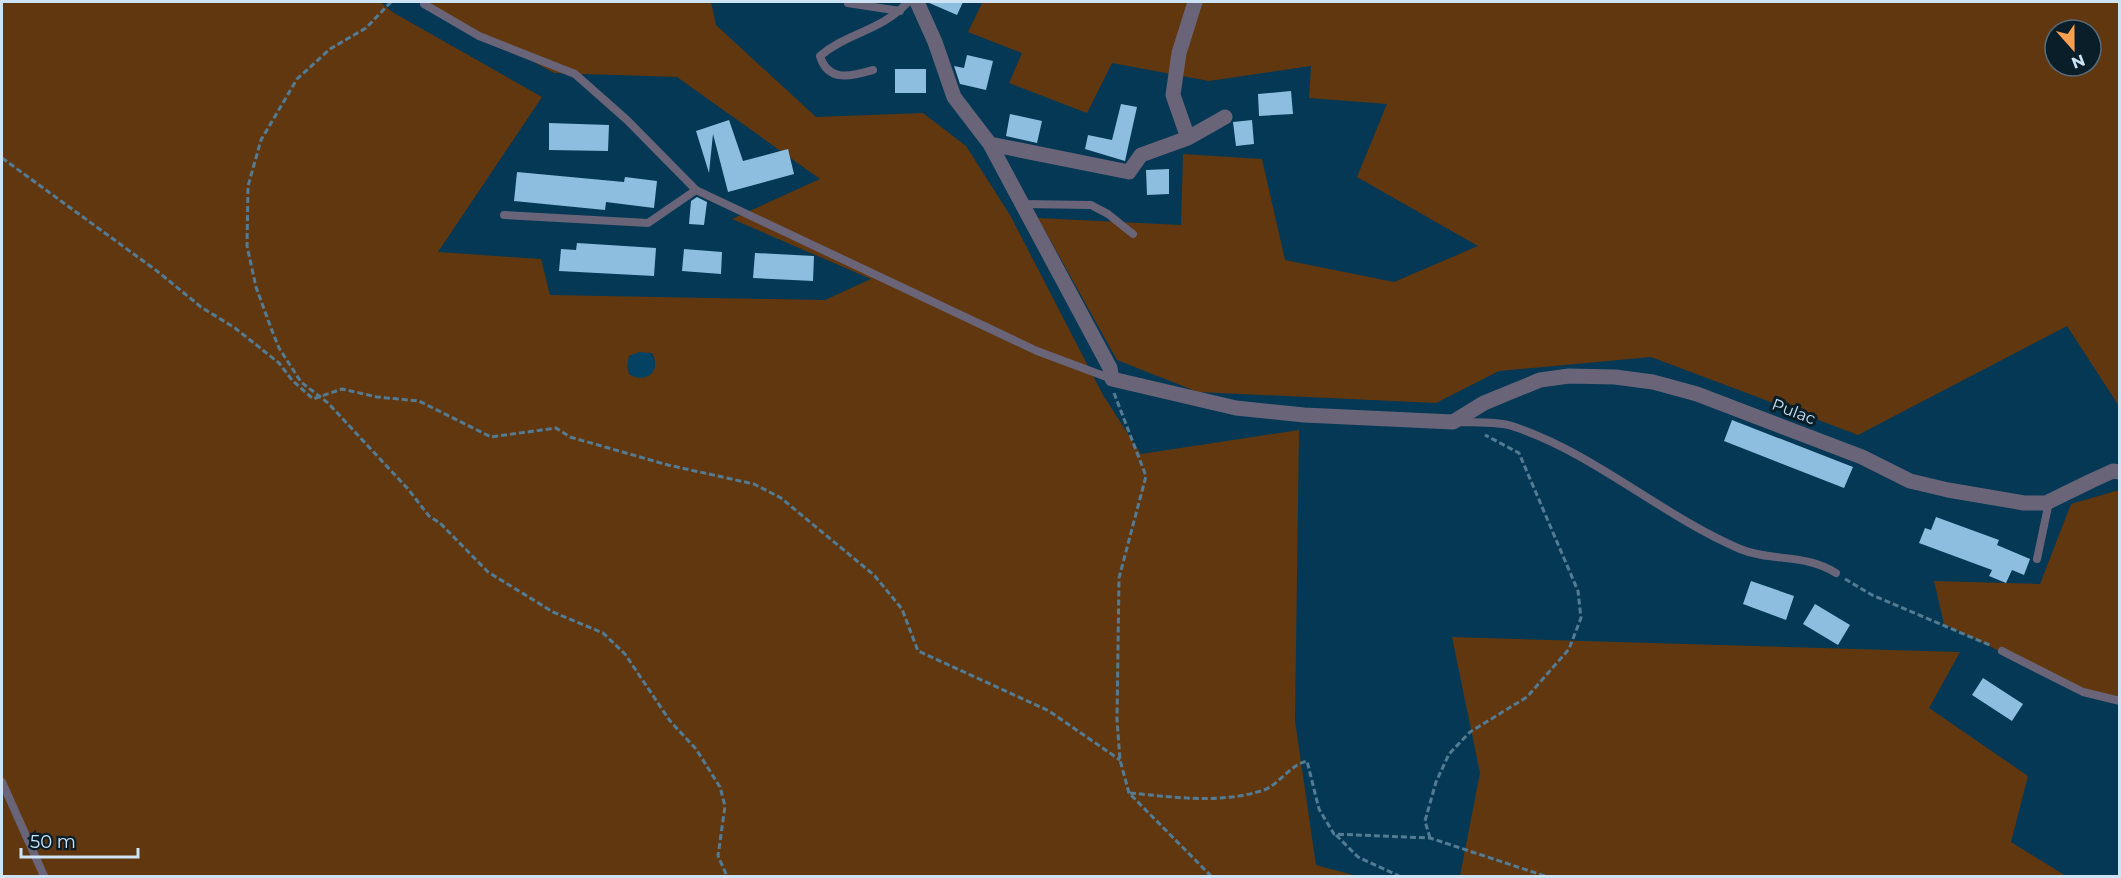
<svg xmlns="http://www.w3.org/2000/svg" width="2121" height="878" font-family="Montserrat,sans-serif">
	<rect width="100%" height="100%" fill="#043854"/>
	<path fill="#044263" d="M627 365a14 14 0 1 1 28 0a14 14 0 1 1-28 0Z"/>
	<path fill="#61370f" fill-rule="evenodd" d="M2,2H380L394,13L542,97L438,252L541,259L550,295L825,300L871,279L732,219L820,179L677,77L554,73L425,2H711L716,25L816,117L923,113L966,146L1010,215L1103,395L1141,454L1299,430L1295,721L1316,865L1357,876H2ZM639,352L652,353C662,371 646,385 629,374L627,366L629,356Z
		M1026,2H2119V406L2067,326L1858,435L1651,357L1499,371L1436,403L1198,392L1117,360L1038,218L1181,225L1183,154L1262,159L1285,260L1394,282L1478,246L1357,177L1387,104L1309,98L1311,66L1209,81L1112,63L1087,113L1009,83L1022,53L968,32L982,3ZM2055,30H2091V66H2055Z
		M2119,490V701L2083,692L1944,624L1934,581L2040,584L2071,504Z
		M1452,637L1960,652L1929,708L2028,776L2011,842L2066,876H1460L1480,773Z"/>
	<path fill="#8dbddf" d="M927,2H963L957,15Z
		M967,55L993,61L986,90L960,84L954,66L964,68Z
		M895,69H926V93H895Z
		M1291,91L1293,114L1259,116L1258,94Z
		M1121,104L1137,107L1125,161L1085,149L1088,135L1112,140Z
		M1010,114L1042,121L1037,143L1006,136Z
		M729,120L743,161L788,149L794,174L728,192L713,134L709,173L696,131Z
		M1252,120L1254,144L1236,146L1233,122Z
		M549,123L609,125L608,151L549,150Z
		M1169,169V194L1147,195L1146,170Z
		M517,172L624,182L625,177L657,181L654,208L606,202L605,210L514,201Z
		M697,197L707,202L704,225L689,224L691,201Z
		M577,243L656,248L654,276L559,271L561,249L576,250Z
		M684,249L722,252L721,274L682,271Z
		M755,253L814,256L813,281L753,278Z
		M1732,420L1853,467L1844,488L1724,441Z
		M1936,517L1999,540L1997,545L2030,559L2024,575L2012,570L2006,583L1989,576L1992,570L1919,543L1925,528L1931,530Z
		M1751,581L1794,596L1786,620L1743,604Z
		M1815,604L1850,625L1838,645L1803,624Z
		M1983,678L2023,704L2012,721L1972,695Z"/>
	<g fill="none" stroke-linecap="round" stroke-linejoin="round">
		<path stroke="#537c94" stroke-width="3" stroke-dasharray="6 3" stroke-linecap="butt" d="M391,2L366,28L330,49L297,79L261,140L248,186L247,246L256,287L271,328L279,348L301,382L328,403L408,489L429,516L440,523L488,572L553,612L603,633L625,654L670,721L696,749L720,787L725,806L718,856L727,876
			M2,158L157,271L201,307L235,328L279,363L292,380L313,399L342,389L377,397L419,401L491,437L556,428L570,437L668,465L754,484L781,498L874,575L902,609L918,651L1049,711L1120,760
			M1114,393L1146,476L1119,578L1117,720L1120,760L1129,793L1211,876
			M1845,579L1872,595L1992,646
			M1130,793C1173,797 1218,804 1261,791C1279,786 1289,765 1307,761L1319,809L1334,834L1430,838L1545,876
			M1336,835L1358,857L1399,876
			M1430,838L1425,821L1436,782L1449,754L1470,732L1527,697L1569,649L1581,618L1578,591L1519,453L1485,435"/>
		<path stroke="#6a6478" stroke-width="8" d="M848,3L900,11
			M424,4L479,36L575,74L627,120L696,190L1037,351L1112,379
			M873,70C852,76 828,83 820,56C848,32 880,32 908,2
			M1022,204L1091,205L1108,214L1133,234
			M504,215L648,223L696,190
			M1456,422C1475,423 1498,421 1515,427C1597,455 1661,515 1740,549C1771,562 1805,553 1836,573
			M2037,559L2049,502
			M2002,651L2083,692L2120,701
			M2,782L44,876"/>
		<path stroke="#6a6478" stroke-width="15" d="M917,2L935,42L954,97L990,144L1129,172L1141,155L1188,138L1225,117
			M1188,138L1173,95L1179,53L1195,2
			M990,144L1110,368L1112,379L1236,408L1304,415L1453,422L1484,403L1540,380L1569,376L1615,377L1653,382L1697,394L1862,457L1910,481L1948,490L2024,503H2046L2091,481L2113,471L2120,472"/>
	</g>
	<g text-anchor="middle" stroke-width="6" stroke-linejoin="round" paint-order="stroke">
		<g font-size="16" fill="#cce4f6" stroke="#0a1e2a">
			<text transform="translate(1794 411) rotate(21)" y="6">Pulac</text>
		</g>
	</g>
	<rect width="2121" height="878" fill="none" stroke="#cce4f6" stroke-width="6"/>
	<g transform="translate(2073 48) rotate(159)"><circle r="28" fill="#0a1e2a" stroke="#586d7c" stroke-width="1.5"/>
	<path d="M0-4.5L10 22L0 15L-10 22Z" fill="#fa9f4f"/>
	<text y="-9" font-size="16" font-weight="bold" text-anchor="middle" fill="#cce4f6">N</text>
	</g>
	<path d="M21 848v9h117v-9" fill="none" stroke="#cce4f6" stroke-width="3"/>
	<text x="30" y="848" font-size="18" fill="#cce4f6" stroke="#0a1e2a" stroke-width="4.5" paint-order="stroke">50 m</text>
</svg>
